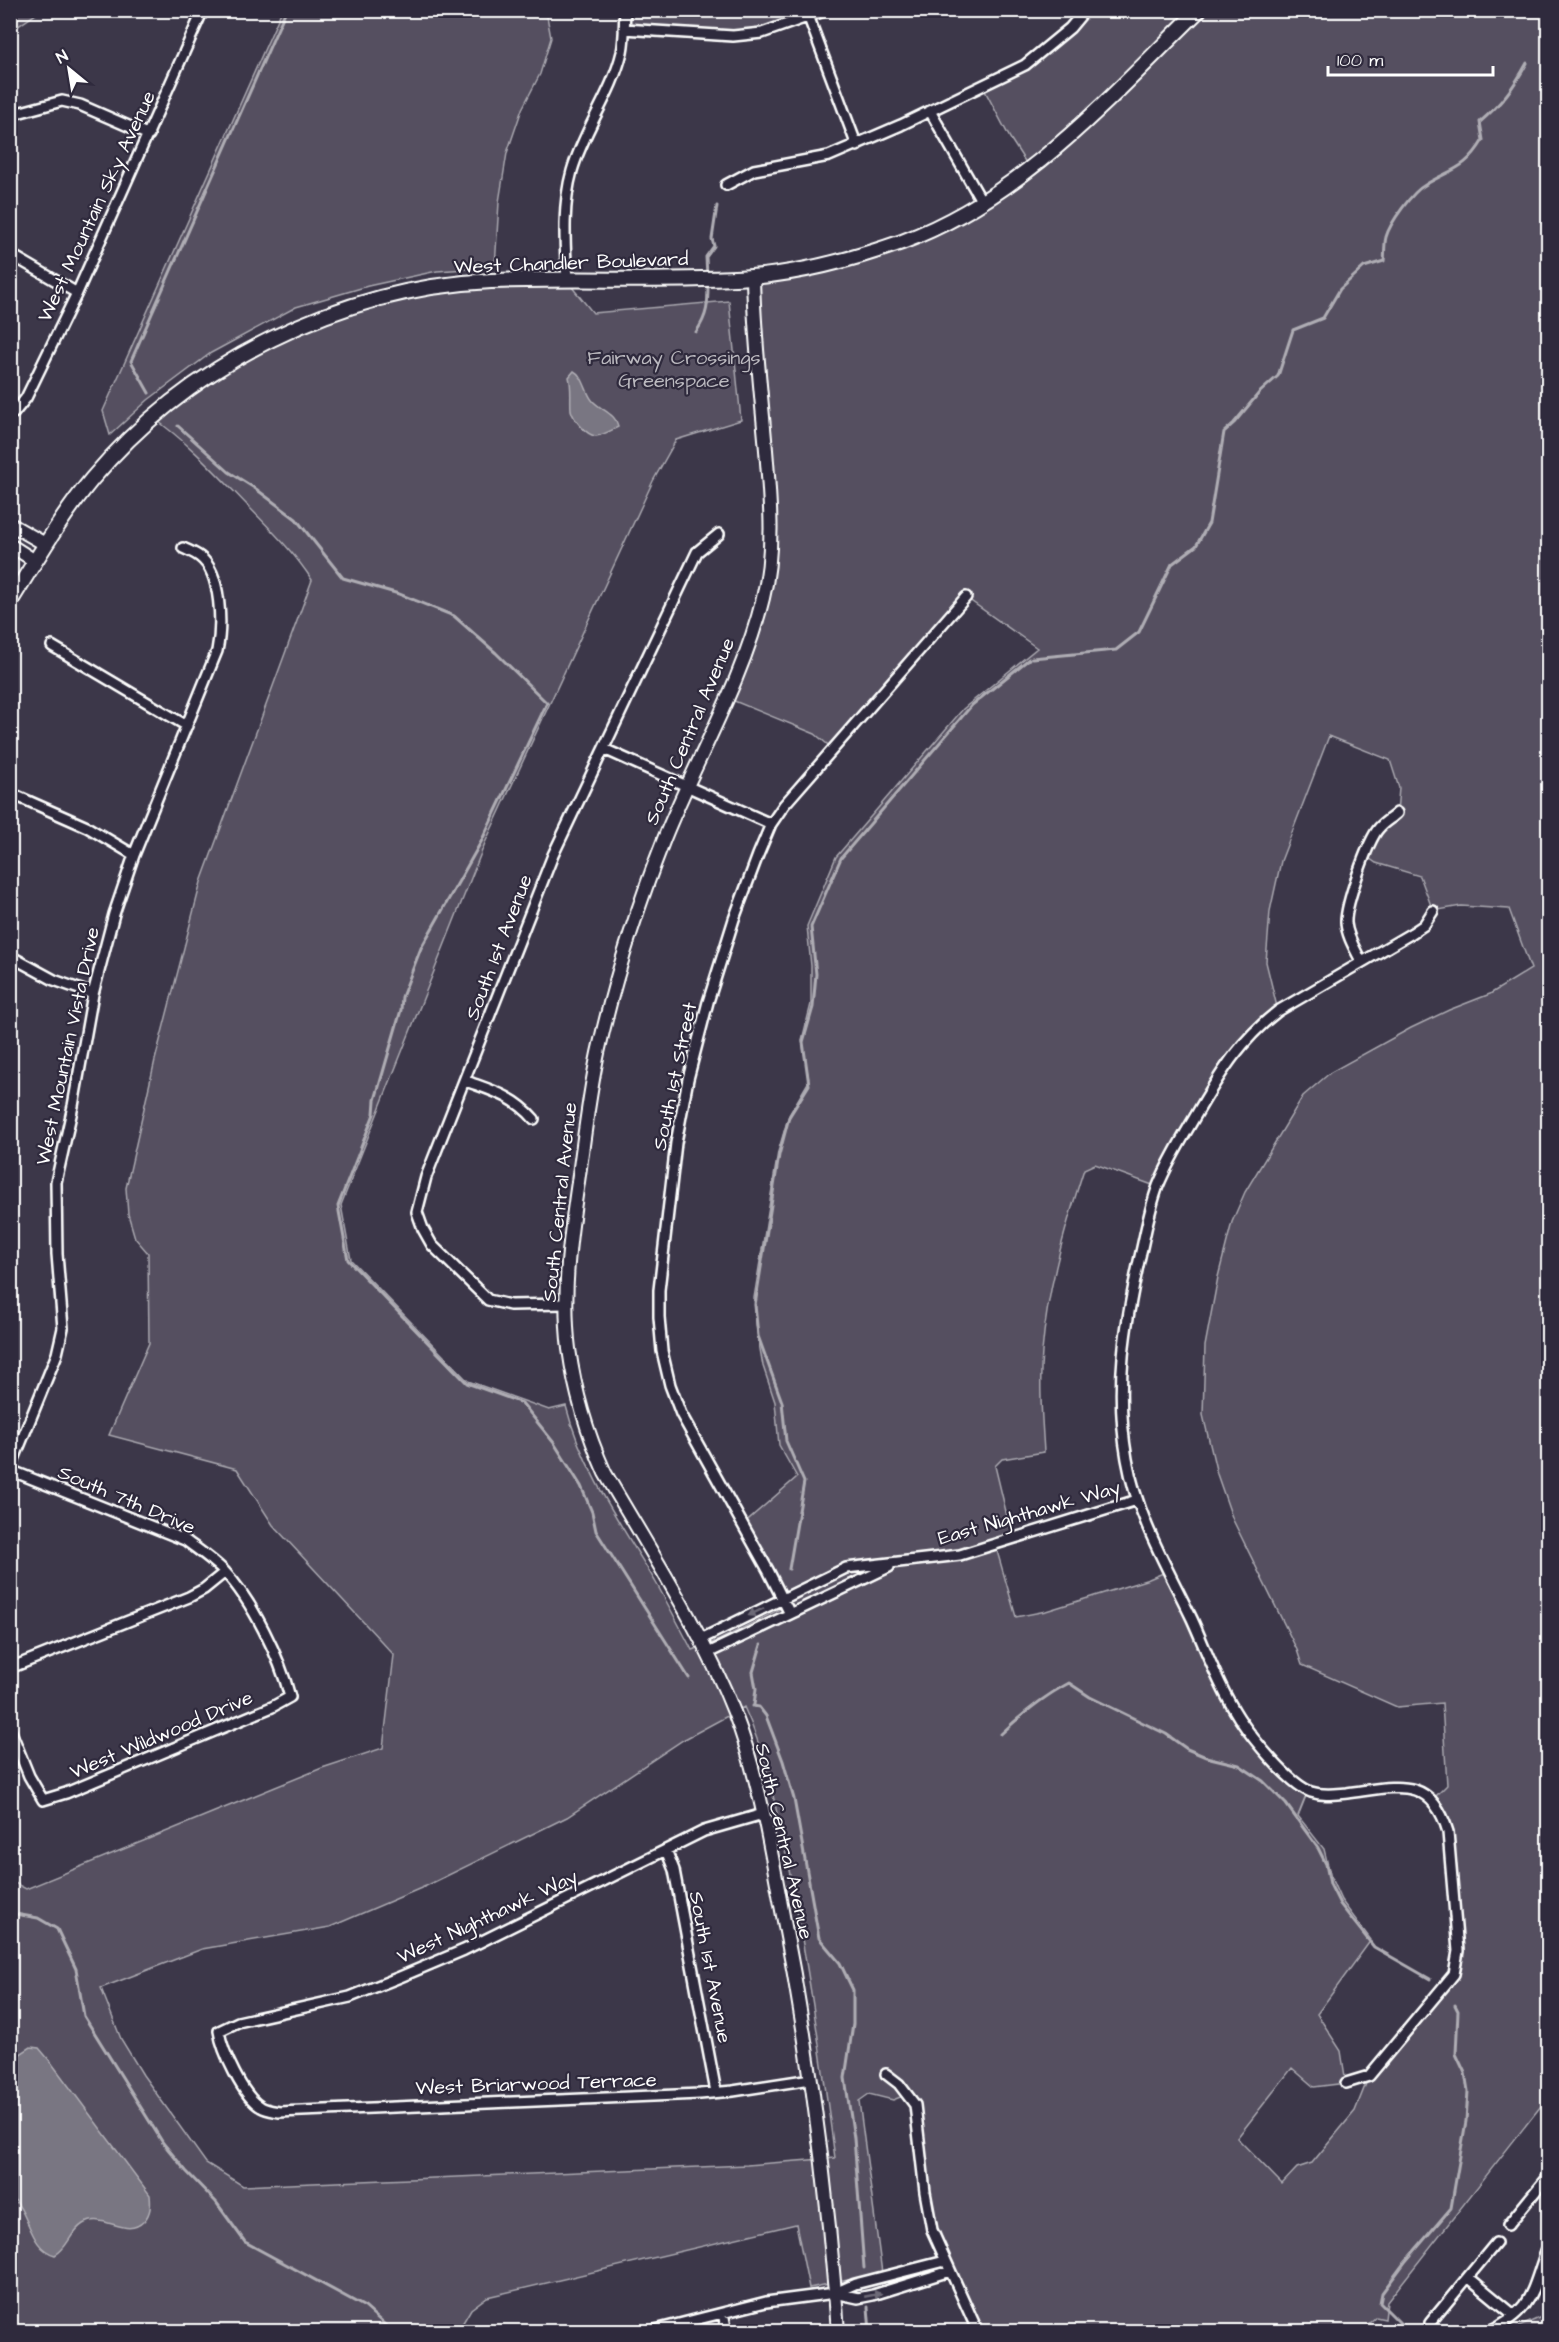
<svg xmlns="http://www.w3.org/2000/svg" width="1559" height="2342" font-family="'Architects Daughter',sans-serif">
	<rect width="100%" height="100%" fill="#3c3749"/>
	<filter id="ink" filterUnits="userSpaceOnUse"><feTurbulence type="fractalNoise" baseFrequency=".0167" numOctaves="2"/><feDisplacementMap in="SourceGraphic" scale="12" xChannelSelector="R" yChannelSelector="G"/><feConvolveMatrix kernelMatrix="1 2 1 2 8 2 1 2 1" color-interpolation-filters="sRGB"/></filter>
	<g filter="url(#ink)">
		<path fill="#555060" stroke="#aaa8b0" stroke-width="1.5" fill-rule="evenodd" d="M11,10H40V11L11,31Z
			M282,10L546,11L551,38L540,74L522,109L507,153L499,202L495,267L437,271L368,286L296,307L211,353L148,400L110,435L103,411Z
			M625,11H827L762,33L624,29Z
			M1085,11H1548V2097L1387,2302L1385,2319L1376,2317L1360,2331H978L932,2230L915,2105L908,2094L893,2100L869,2094L859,2101L882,2273L809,2288L796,2224L487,2297L471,2309L458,2331H11V1881L26,1889L322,1768L383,1748L394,1655L273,1525L237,1469L109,1435L149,1343L148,1253L135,1238L128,1214L126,1188L155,1060L201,882L312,580C294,552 271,530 248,506C217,474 188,442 152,417L296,327L439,287L567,281L593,313L729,301L741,420L676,440L653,481L485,843L341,1205L351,1260L468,1381L549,1410L566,1406C582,1469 622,1526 655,1581C668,1604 680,1627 692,1650L719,1640L786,1606L742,1525L797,1477L779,1445L775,1402L763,1366L757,1332L754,1298L778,1152L789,1115L809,1081L802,1040L811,1004V966L807,926L836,857L963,709L1037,648L965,597L833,749L815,734L727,698L768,568L753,277L904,241L1030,169L1010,138L982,85L1025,65ZM1329,736L1390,760L1399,788L1397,813L1378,829L1366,856L1376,863L1420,876L1433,911L1461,906L1509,909L1531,969L1490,994L1449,1010L1411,1028L1331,1072L1303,1096L1245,1192L1232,1222L1218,1277L1205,1346L1203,1415L1217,1474L1233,1520L1297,1650L1302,1665L1397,1707L1442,1703L1447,1785L1432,1800L1448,1832L1458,1951L1454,1974L1369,2076L1355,2111L1312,2163L1297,2168L1282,2184L1237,2138L1292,2068L1314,2087L1346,2083L1341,2051L1317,2014L1371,1940L1341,1900L1331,1878L1324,1849L1298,1816L1308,1791L1251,1737L1168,1571L1149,1579L1046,1611L1016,1617L995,1544L1016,1538L1008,1520L995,1466L1002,1459L1044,1452C1042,1419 1039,1385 1042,1352C1047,1290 1065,1228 1084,1169L1095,1164L1158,1187L1235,1051L1278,1011L1266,962L1270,911L1281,861ZM744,1707C767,1756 777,1813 788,1865C808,1962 822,2060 835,2158L747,2165L243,2186L206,2163L143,2075L121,2039L101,1988L202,1949L330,1927L426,1886L567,1817L683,1740Z
			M1548,2314V2331H1510Z"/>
		<path fill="#797682" stroke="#afadb4" stroke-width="1.5" d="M574,371C584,376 585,391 592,400C600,410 616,413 618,427C612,430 603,435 596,436C587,436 573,419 571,410C570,399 572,388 569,377Z
			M31,2047L39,2048L50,2061L150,2195C151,2205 151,2213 144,2221C126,2240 104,2211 83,2224C70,2232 68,2248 55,2255C29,2248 30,2213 11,2196V2060Z"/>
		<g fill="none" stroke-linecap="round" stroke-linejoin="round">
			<path stroke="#afadb4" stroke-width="3" d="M707,276L706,257L714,246L712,239L717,206
				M696,332C708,315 708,304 708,283
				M149,393L131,361L286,10
				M178,426L229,472L256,489L296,519L343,578L399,594L454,616L496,653L547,703L481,842L421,948L402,997L401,1010L375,1100L374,1114L338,1206L348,1260L467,1383L522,1403L554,1443L581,1486L592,1512L596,1531L689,1678
				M1032,658L1116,650L1139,632L1172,564L1196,546L1209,523L1224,432L1234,423L1259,393L1278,376L1293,330L1323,318L1340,289L1364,267L1384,261C1385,253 1384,245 1386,237C1390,223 1412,192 1425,185C1453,168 1465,170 1483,140L1480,122C1501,104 1514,87 1527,63
				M789,1569L804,1482L786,1441L782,1402L758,1336L755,1305L779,1155L789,1117L809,1085L803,1042L813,1007L816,974L811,927L841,858L972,705L1029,659
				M754,1705L756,1689L753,1672L761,1645
				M753,1706L759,1707L766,1716L783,1761L794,1799L819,1938L840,1963L853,1990V2024L845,2078L854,2138L864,2268
				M1001,1734C1022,1714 1044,1696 1069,1683L1090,1697L1166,1734L1187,1749L1206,1757L1239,1765L1263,1781L1286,1804L1318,1848L1326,1864L1330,1884L1340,1904L1374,1947L1430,1979
				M10,1913L38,1918L57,1929L76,1969L84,2016L163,2143L186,2171L216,2202L245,2242L365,2307L393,2332
				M868,2307L870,2332
				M1409,2332L1380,2303L1382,2293L1405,2262L1451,2208L1466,2121L1468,2091L1465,2073L1456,2054L1458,2011L1455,2005"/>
			<defs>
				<path id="minor" d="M809,18L857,146
					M624,29L733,36L762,33L827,10
					M930,111L982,202
					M10,115L62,101L80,105L149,135
					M726,185L754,170L829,156L901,125L1025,65L1070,28L1085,10
					M10,254L77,293
					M567,281C565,244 562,207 572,171C584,129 612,94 622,52C625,38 624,24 625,10
					M10,412L14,413L26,398L77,293L203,10
					M52,646L187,726
					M604,749L771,824
					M10,793L87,827L134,855
					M10,956L54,980L93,994
					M1361,961C1355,949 1347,936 1346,923C1345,906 1368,840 1379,828C1384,822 1392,818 1397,813
					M466,1081C493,1091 514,1096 534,1119
					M566,1304L510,1305L488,1300L432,1245L423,1229L417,1212L426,1177L553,855L697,552L719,534
					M10,1469L57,1354L63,1328L57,1254L56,1182L73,1106L93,994L114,914L134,855L217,651C222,627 222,573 200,557C195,553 189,551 183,548
					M10,1470L185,1540C198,1550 212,1559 224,1571C252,1600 280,1658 290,1697L272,1707L66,1793L43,1800L29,1776L10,1729
					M790,1614L768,1570L681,1414L670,1385L662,1351L659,1317V1290L676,1143L688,1079L708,1002L734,919L758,855L771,824L784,805L966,597
					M701,1639L846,1568L960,1555L1137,1500
					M708,1653L889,1567
					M10,1668L189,1597L204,1589L225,1572
					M763,1814L704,1831L464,1950L400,1977L350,1997L238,2022L219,2031C222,2051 243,2097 261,2107C266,2110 274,2111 279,2112L700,2094L733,2091L811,2079
					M666,1850L674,1870L716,2092
					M886,2074L899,2084L915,2105L925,2192L932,2230L978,2332
					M1346,2083L1369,2076L1454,1974L1458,1951L1448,1832C1431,1774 1395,1787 1347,1793C1335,1794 1323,1796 1311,1792C1289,1784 1252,1738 1239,1718C1219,1687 1207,1652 1192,1619C1167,1567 1137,1517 1127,1459C1114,1387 1125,1323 1141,1252C1146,1230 1150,1207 1158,1186C1169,1159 1185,1134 1200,1108C1223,1069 1241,1040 1278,1011L1412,933L1424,925L1433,911
					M1508,2225L1548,2176
					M1468,2277L1514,2315
					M835,2293L858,2298L873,2295L950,2271
					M723,2313L727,2332
					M1430,2323L1496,2243
					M647,2332L766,2302L835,2293L855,2284L945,2261
					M1487,2332C1535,2310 1531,2289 1548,2247"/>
				<path id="tertiary" d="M753,277C754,334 761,392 766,450C770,499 775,550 763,598C742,683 696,759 664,839C637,908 614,980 598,1053C589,1095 584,1139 578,1182C570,1236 562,1293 569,1349C575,1393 587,1433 605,1473C650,1551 701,1628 734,1712C758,1774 769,1841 781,1905C809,2046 828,2189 838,2332
					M10,524L45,544
					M10,545L35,561"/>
				<path id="secondary" d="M10,602C36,560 61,517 92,479C189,363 340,288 491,281C577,277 665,283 751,277C802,273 854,259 902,242C1023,197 1109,98 1199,10"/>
			</defs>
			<use href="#minor" stroke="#fff" stroke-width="14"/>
			<use href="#tertiary" stroke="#fff" stroke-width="16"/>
			<use href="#secondary" stroke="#fff" stroke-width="18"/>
			<use href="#minor" stroke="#2f2a3d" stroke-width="9"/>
			<use href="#tertiary" stroke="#2f2a3d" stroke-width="12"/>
			<use href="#secondary" stroke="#2f2a3d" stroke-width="14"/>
		</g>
		<defs><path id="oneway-solid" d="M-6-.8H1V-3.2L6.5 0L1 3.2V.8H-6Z" transform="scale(1.5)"/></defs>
		<g fill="#6d6a77">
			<use href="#oneway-solid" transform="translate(756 1612) rotate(154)"/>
			<use href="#oneway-solid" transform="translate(873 2295) rotate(-11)"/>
		</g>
	</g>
	<g text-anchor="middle" stroke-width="4.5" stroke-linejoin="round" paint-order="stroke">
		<g font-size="20" fill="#fff" stroke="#2f2a3d">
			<text transform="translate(96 206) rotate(-65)" y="7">West Mountain Sky Avenue</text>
			<text transform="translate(571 262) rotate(-2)" y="7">West Chandler Boulevard</text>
			<text transform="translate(689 731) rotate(-67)" y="7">South Central Avenue</text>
			<text transform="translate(498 947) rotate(-69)" y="7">South 1st Avenue</text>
			<text transform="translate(67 1046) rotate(-78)" y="7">West Mountain Vista Drive</text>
			<text transform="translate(674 1076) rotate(-78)" y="7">South 1st Street</text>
			<text transform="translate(559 1202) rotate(-84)" y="7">South Central Avenue</text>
			<text transform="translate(127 1499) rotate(23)" y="7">South 7th Drive</text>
			<text transform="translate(1029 1512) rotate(-16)" y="7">East Nighthawk Way</text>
			<text transform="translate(161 1734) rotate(-23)" y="7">West Wildwood Drive</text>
			<text transform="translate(785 1841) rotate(77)" y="7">South Central Avenue</text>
			<text transform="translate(487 1916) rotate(-25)" y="7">West Nighthawk Way</text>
			<text transform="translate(711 1967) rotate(79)" y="7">South 1st Avenue</text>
			<text transform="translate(536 2083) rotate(-2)" y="7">West Briarwood Terrace</text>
		</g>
		<g font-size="20" fill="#bbb9bf" stroke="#2f2a3d">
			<text x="674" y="364">Fairway Crossings<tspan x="674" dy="23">Greenspace</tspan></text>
		</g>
	</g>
	<rect width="1559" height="2342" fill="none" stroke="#2f2a3d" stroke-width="36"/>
	<rect x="18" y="18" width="1523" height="2306" fill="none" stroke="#fff" stroke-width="2" filter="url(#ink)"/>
	<g transform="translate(69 69) rotate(330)" stroke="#2f2a3d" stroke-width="4.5" paint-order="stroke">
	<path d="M0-4.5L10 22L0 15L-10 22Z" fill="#ffffff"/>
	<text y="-9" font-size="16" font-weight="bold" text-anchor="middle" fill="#ffffff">N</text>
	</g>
	<path d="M1328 66v9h165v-9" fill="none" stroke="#ffffff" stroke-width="3"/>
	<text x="1337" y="66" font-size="18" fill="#ffffff" stroke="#2f2a3d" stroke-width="4.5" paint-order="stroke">100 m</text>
</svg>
